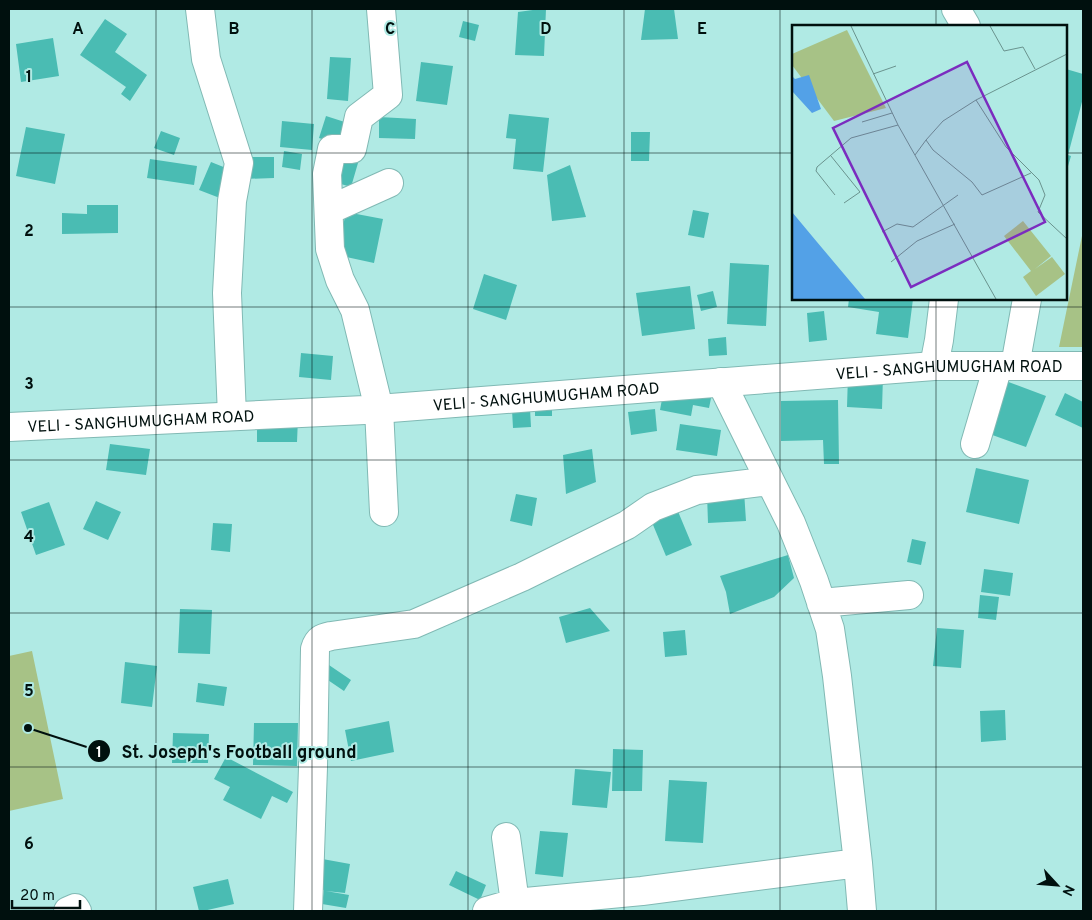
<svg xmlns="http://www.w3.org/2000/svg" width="1092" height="920" font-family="Overpass,sans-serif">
	<rect width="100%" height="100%" fill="#b0eae4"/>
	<path fill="#a7c286" d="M1083,231V347H1059Z
		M32,651L63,799L9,811V656Z"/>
	<path fill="#4abcb3" d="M540,9H546L544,56L515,55L518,12Z
		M645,9H674L678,39L641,40Z
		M105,19L127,34L115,52L147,75L130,101L121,94L126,87L80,55Z
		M463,21L479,25L475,41L459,37Z
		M53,38L59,76L21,82L16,44Z
		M330,57L351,58L348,101L327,99Z
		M421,62L453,66L447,105L416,101Z
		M1066,69L1083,74V98L1068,155L1071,156L1066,173Z
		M509,114L549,118L543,172L513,169L516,139L506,138Z
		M326,116L354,125L346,147L319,138Z
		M379,117L416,119L415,139L379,138Z
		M282,121L314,124L312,150L280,147Z
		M26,127L65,134L55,184L16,176Z
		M161,131L180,138L174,155L154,148Z
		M631,132H650L649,161H631Z
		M284,151L302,154L300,170L282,167Z
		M339,156L358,163L351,187L331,181Z
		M242,157H274V178L242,179Z
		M150,159L197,166L194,185L147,178Z
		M211,162L236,172L225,200L199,190Z
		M570,165L586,217L552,221L547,175Z
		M87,205H118V233L62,234V213L87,214Z
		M693,210L709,213L704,238L688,235Z
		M346,212L383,219L374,263L337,255Z
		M730,263L769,265L766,326L727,324Z
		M484,274L517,285L506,320L473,309Z
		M690,286L695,329L642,336L636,293Z
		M713,291L717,307L701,311L697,295Z
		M849,299H913L908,338L876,334L879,312L848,307Z
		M824,311L827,340L809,342L807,313Z
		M726,337L727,355L709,356L708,339Z
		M301,353L333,356L331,380L299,377Z
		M848,375L883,376L882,409L847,407Z
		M1003,380L1046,396L1026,447L984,432Z
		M665,383L714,384L709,408L693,405L691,416L660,410Z
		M529,390L531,427L513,428L512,410Z
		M1065,393L1083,402V428L1055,415Z
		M535,400H552V416H535Z
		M838,400L839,464H824L823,440L781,441V401Z
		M655,409L657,431L631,435L628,412Z
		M257,417L298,418L297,442H257Z
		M680,424L721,430L717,456L676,450Z
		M110,444L150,449L146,475L106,470Z
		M592,449L596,482L566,494L563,455Z
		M976,468L1029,480L1019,524L966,512Z
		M744,491L746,521L708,523L707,494Z
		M516,494L537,498L532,526L510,521Z
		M96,501L121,512L108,540L83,529Z
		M49,502L65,545L36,555L21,512Z
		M677,509L692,545L666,556L651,520Z
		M213,523L232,524L230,552L211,550Z
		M912,539L926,542L921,565L907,562Z
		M788,555L794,578L774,597L730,614L726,592L720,576Z
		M984,569L1013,573L1010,596L981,592Z
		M980,595L999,597L996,620L978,618Z
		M590,608L610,631L566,643L559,617Z
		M180,609L212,610L210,654L178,653Z
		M937,628L964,630L961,668L933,666Z
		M685,630L687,655L665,657L663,632Z
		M125,662L157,666L152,707L121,703Z
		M326,663L351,680L344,691L319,674Z
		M198,683L227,687L224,706L196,702Z
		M1005,710L1006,740L981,742L980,711Z
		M389,721L394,752L351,761L345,730Z
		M254,723H298L297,766L253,765Z
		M173,733L209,734L208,763H172Z
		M613,749L643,750L642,791H612Z
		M226,757L293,792L287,803L272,796L261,819L223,800L230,787L214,779Z
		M575,769L611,772L607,808L572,805Z
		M669,780L707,782L703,843L665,841Z
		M540,831L568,833L563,877L535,874Z
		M317,858L350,864L345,893L326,891L349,895L346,908L322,904L324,890L312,888Z
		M456,871L486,885L480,900L449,885Z
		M228,879L234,904L203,911H199L193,887Z"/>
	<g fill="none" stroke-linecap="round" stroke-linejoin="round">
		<defs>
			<path id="minor" d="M200,9L206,59L239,163L232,201L227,293L232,416
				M381,9L388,95L359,117L352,149H332L327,174L330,249L340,280L355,310L379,409L384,512
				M956,9L966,26
				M329,210L389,183
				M934,366L939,340L944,299
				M1015,366L1027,299
				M721,382L770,481
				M975,444L998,366
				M821,603L909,595
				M506,837L515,903
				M68,911L75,908L77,911
				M308,911L313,767L315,649C318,639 322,638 331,636L414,624L522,577L627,525L653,507L697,490L770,481L791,523L814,581L830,629L837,676L858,863L862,911
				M487,911L515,903L642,891L858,863"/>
			<g id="major">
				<path id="s1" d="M9,427L365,410L934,366H1083"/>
			</g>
		</defs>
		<use href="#minor" stroke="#81b9b4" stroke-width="30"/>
		<use href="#major" stroke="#81b9b4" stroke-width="30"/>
		<use href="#minor" stroke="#fff" stroke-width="28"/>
		<use href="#major" stroke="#fff" stroke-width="28"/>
	</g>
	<path fill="none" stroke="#00100e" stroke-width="1" stroke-opacity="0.55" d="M156,9V911M312,9V911M468,9V911M624,9V911M780,9V911M936,9V26M9,153H793M1066,153H1083M936,299V911M9,307H1083M9,460H1083M9,613H1083M9,767H1083"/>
	<g text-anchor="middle" stroke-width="4" stroke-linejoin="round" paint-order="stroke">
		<g font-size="16" fill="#00100e" stroke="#b0eae4">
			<text dy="6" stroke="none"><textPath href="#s1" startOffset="942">VELI - SANGHUMUGHAM ROAD</textPath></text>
			<text dy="6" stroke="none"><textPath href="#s1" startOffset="538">VELI - SANGHUMUGHAM ROAD</textPath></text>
			<text dy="6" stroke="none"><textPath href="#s1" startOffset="132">VELI - SANGHUMUGHAM ROAD</textPath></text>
		</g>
	</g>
	<g transform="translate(792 25)">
		<rect width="275" height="275" fill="#b0eae4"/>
		<path d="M55,5L94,83L42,96L0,40V29ZM231,196L259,231L243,244L260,232L273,249L244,271L231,252L239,246L212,211Z" fill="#a7c286"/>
		<path d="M17,50L29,84L20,88L0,66V51L3,54ZM0,187L25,217L73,274H0Z" fill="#53a1e7"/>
		<path fill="none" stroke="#6a938e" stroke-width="1" d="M59,1L106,100L204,274M198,1L212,26L231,22L243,44M81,49L104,41M184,75L214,122L247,155L253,170L246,187L275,214M70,97L100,88M123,130L134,115M39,131L68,167L52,178M239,148L190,170L180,157L141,125L134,115L151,96L184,75L275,29M43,170L24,146L25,142L59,113L106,100M90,207L105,199L121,202L166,170M99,237L125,216L163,199"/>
		<path fill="#7b2cbf" fill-opacity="0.15" stroke="#7b2cbf" stroke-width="2.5" d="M175,37L253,197L119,262L41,103Z"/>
		<rect width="275" height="275" fill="none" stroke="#00100e" stroke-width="2.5"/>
	</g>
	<g font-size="16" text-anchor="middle" font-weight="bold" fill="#00100e" stroke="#b0eae4" stroke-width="4" stroke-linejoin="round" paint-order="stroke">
		<text x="78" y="34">A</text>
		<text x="234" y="34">B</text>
		<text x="390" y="34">C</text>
		<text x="546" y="34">D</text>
		<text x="702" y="34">E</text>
		<text x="29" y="82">1</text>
		<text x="29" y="236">2</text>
		<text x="29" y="389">3</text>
		<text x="29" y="542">4</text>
		<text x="29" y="696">5</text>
		<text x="29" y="849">6</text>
	</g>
	<path fill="none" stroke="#00100e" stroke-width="2" d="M28 728L99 751"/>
	<g fill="#00100e" stroke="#b0eae4" stroke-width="2">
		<circle cx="28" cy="728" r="5"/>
		<circle cx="99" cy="751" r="12"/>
	</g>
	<g font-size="15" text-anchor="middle" font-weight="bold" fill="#fff">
		<text x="99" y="757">1</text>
	</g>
	<g font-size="18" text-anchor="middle" font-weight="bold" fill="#00100e" stroke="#b0eae4" stroke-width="4" stroke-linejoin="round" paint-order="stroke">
		<text x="239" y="758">St. Joseph's Football ground</text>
	</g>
	<rect width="1092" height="920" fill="none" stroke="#00100e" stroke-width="20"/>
	<g transform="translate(1057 885) rotate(116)" stroke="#b0eae4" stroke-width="4" paint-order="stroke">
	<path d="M0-4L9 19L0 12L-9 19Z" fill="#00100e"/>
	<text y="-8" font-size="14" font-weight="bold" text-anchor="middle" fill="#00100e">N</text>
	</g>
	<path d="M12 900v8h68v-8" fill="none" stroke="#00100e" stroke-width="2.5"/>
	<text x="20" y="900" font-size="15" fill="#00100e" stroke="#b0eae4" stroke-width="4" paint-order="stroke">20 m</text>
</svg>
